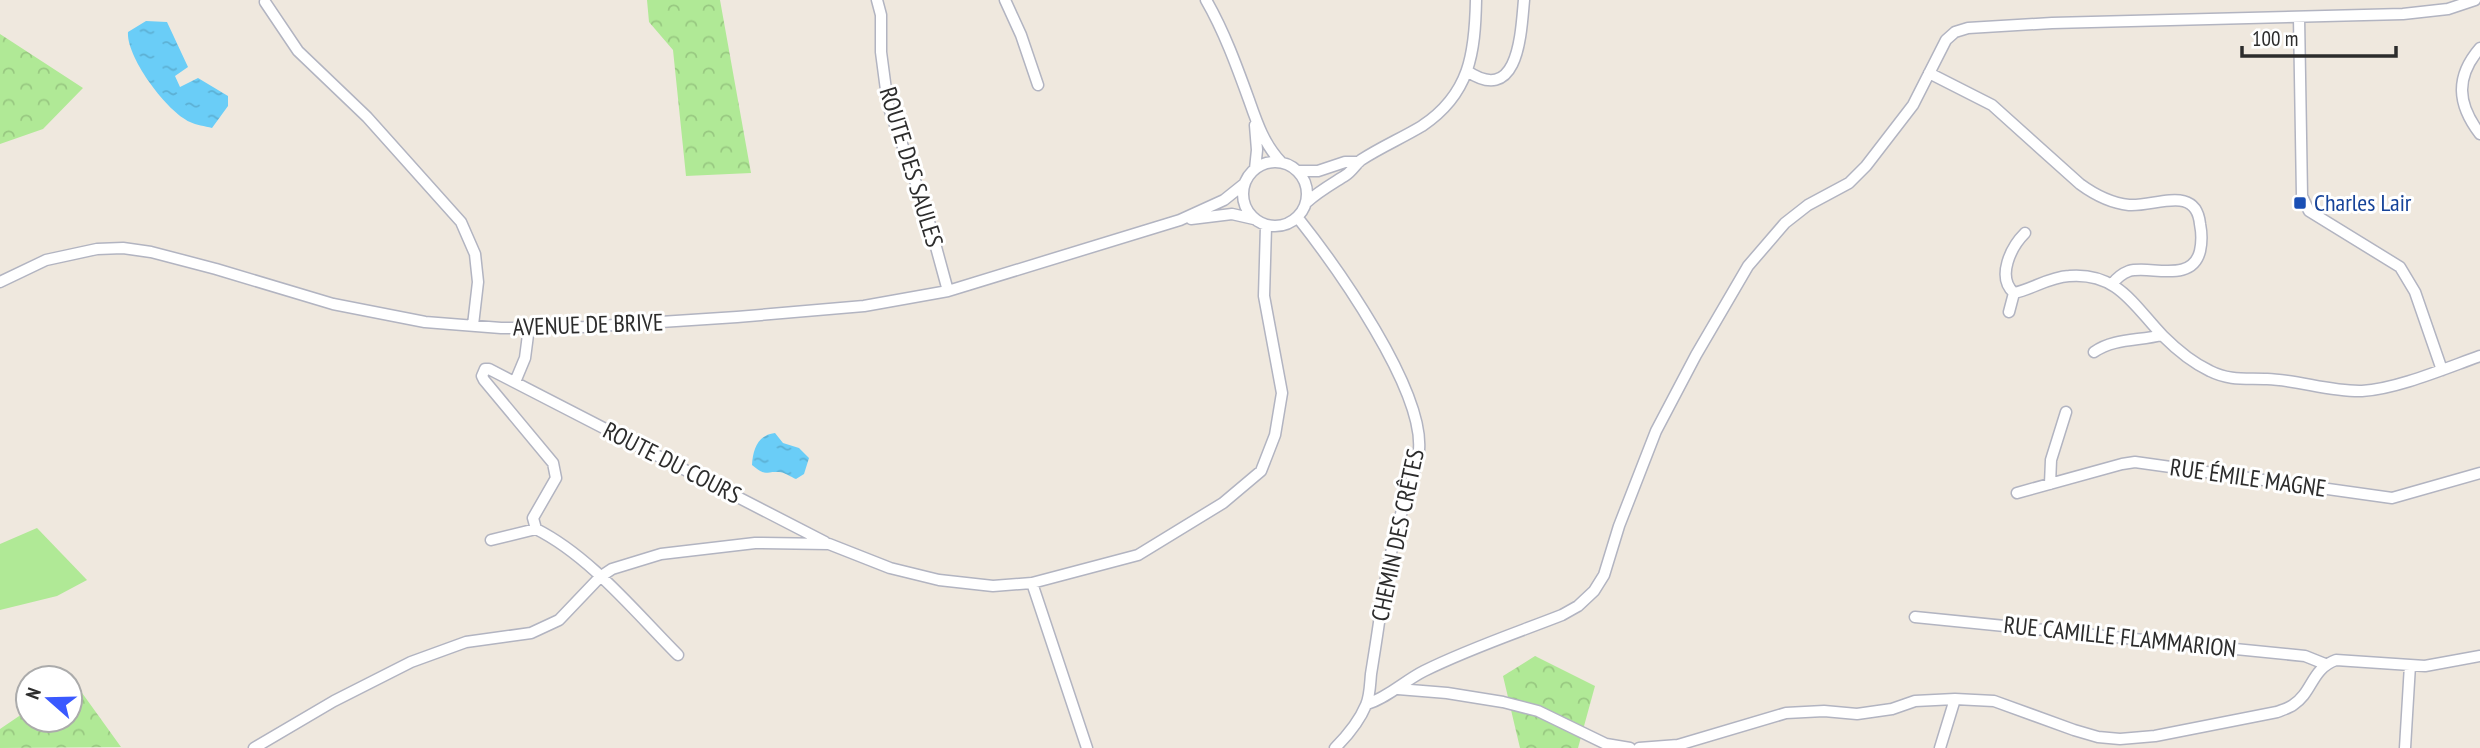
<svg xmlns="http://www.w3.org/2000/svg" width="2480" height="748" font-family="'PT Sans Narrow',sans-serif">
	<defs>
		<pattern id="forest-crowns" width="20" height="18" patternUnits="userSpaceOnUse" patternTransform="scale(1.75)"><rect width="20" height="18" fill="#b0e996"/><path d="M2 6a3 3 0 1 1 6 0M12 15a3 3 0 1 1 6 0" fill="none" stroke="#98c881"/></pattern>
		<pattern id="water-ripples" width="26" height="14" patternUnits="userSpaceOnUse" patternTransform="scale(1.75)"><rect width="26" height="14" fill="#6acdf7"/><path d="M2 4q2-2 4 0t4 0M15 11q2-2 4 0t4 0" fill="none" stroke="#5cb0d4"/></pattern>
	</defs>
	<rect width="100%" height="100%" fill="#efe8de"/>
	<path fill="url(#forest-crowns)" d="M647,0H720L751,173L686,176L673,50L649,22Z
		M0,34L83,88L43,129L0,144Z
		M1535,656L1595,686L1578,748H1520L1503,676Z
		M72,679L121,747L0,748V729L28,710V720H70V680Z"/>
	<path fill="#b0e996" d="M37,528L87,580L57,596L0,610V544Z"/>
	<path fill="url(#water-ripples)" d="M146,21L167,22L188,67L175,76L180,87L198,78L228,96V106L212,128C205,126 196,125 190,122C167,112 126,57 128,32Z
		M775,433L783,443L799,448L809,458L804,474L796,479C791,477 784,472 779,472C764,471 767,477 752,465C753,449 758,435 775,433Z"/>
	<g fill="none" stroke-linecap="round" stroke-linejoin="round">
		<defs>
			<path id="minor" d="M877,0L881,15V52L888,105L927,214L948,291
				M1005,0L1021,35L1038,85
				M1206,0C1224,31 1237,67 1249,100C1257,123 1264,144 1281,162
				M265,2L298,51L367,117L461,222L475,254L478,282L473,325
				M2299,17L2302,196L2309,211L2400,267L2415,292L2442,370
				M2480,48C2455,77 2457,104 2480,134
				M1467,71C1519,106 1521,32 1524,0
				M1929,73L1992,105L2080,184C2095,195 2110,203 2129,205C2155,207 2196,184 2200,224C2202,234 2202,242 2200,251C2192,284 2150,265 2129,271C2121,274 2116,279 2112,284
				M1243 194a32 32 0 1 1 64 0a32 32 0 1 1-64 0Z
				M1255,169L1257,150L1255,125
				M1298,171H1318L1345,162H1359
				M1307,202C1319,191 1332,184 1346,175C1352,171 1356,164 1361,160C1381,147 1402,138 1422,126C1470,94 1475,53 1476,0
				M1298,218C1336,266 1424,389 1419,450C1417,470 1408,488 1403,507C1394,537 1387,569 1382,600C1379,625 1375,649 1371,674C1370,684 1370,696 1366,705C1359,722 1348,735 1335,748
				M1191,219L1232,214L1254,219
				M2025,233C2011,247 1996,277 2014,293C2033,289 2049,277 2069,276C2118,272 2134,306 2163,336C2176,349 2193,363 2210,371C2230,381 2246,378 2267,379C2299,380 2330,392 2362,391C2397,389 2446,368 2480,356
				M0,282L46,260L97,249L123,248L151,252L216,269L333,304L425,322L501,328L584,327L737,317L864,306L948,291L1180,220L1224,200L1244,184
				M2009,312L2014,293
				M2094,352C2114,338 2139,341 2162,335
				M515,382L525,358L529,327
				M2050,484L2051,460L2066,412
				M2017,493L2122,464L2135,462L2392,498L2480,473
				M491,540L536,529
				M1032,583L1087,748
				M1915,617L2305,656L2325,664
				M678,655C636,613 590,556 536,529L533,518L556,478L553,463L484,380L482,376L485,369H489L825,542
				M1398,689L1447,693L1503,702L1538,711L1606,744L1630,748
				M1367,704C1389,697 1404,681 1424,671C1468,649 1516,633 1562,615L1578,606L1594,591L1604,575L1619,526L1656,431L1696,355L1748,266L1785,223L1808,205L1849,183L1866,166L1913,105L1946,40L1955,32L1968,28L2052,23L2403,14L2448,9L2475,0
				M254,748L334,701L411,662L466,642L531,633L559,620L600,577L612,569L661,554L755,543L829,544L890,568L939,580L993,586L1032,583L1138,555L1223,503L1261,471L1275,435L1282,393L1264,296L1266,226
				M1639,748L1678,745L1786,713L1824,711L1857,714L1892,709L1915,701L1955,699L1994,701L2074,730L2098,737L2120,739L2155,736L2277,712C2282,710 2289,708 2293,705C2313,692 2311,669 2336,660L2425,666L2480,656
				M1940,748L1955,699
				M2405,748L2410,665"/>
		</defs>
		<use href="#minor" stroke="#b2b4c1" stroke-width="13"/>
		<use href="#minor" stroke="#fff" stroke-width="10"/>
	</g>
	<rect fill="#1a4fb4" stroke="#fff" stroke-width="2.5" x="2293" y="196" width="14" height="14" rx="3.5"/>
	<g text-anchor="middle" stroke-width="6" stroke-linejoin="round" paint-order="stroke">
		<g font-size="24" fill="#2c2c2c" stroke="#fff">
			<text transform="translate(911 167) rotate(73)" y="8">ROUTE DES SAULES</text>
			<text transform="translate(588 325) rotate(-2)" y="8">AVENUE DE BRIVE</text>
			<text transform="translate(672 463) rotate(27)" y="8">ROUTE DU COURS</text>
			<text transform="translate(2248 478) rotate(8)" y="8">RUE ÉMILE MAGNE</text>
			<text transform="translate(1398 535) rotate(-78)" y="8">CHEMIN DES CRÊTES</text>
			<text transform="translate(2120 637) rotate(6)" y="8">RUE CAMILLE FLAMMARION</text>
		</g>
		<g font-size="24" fill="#164399" stroke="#fff" text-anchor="start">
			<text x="2314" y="211">Charles Lair</text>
		</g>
	</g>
	<g transform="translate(49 699) rotate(290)"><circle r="33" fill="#ffffff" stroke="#ababab" stroke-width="2"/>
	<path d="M0-5L12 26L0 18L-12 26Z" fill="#3a59ff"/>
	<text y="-10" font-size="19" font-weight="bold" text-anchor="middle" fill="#2c2c2c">N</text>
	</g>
	<path d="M2242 46v10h154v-10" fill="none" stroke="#2c2c2c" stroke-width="3.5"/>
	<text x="2252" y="46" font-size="21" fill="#2c2c2c" stroke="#ffffff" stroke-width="5" paint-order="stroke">100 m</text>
</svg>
